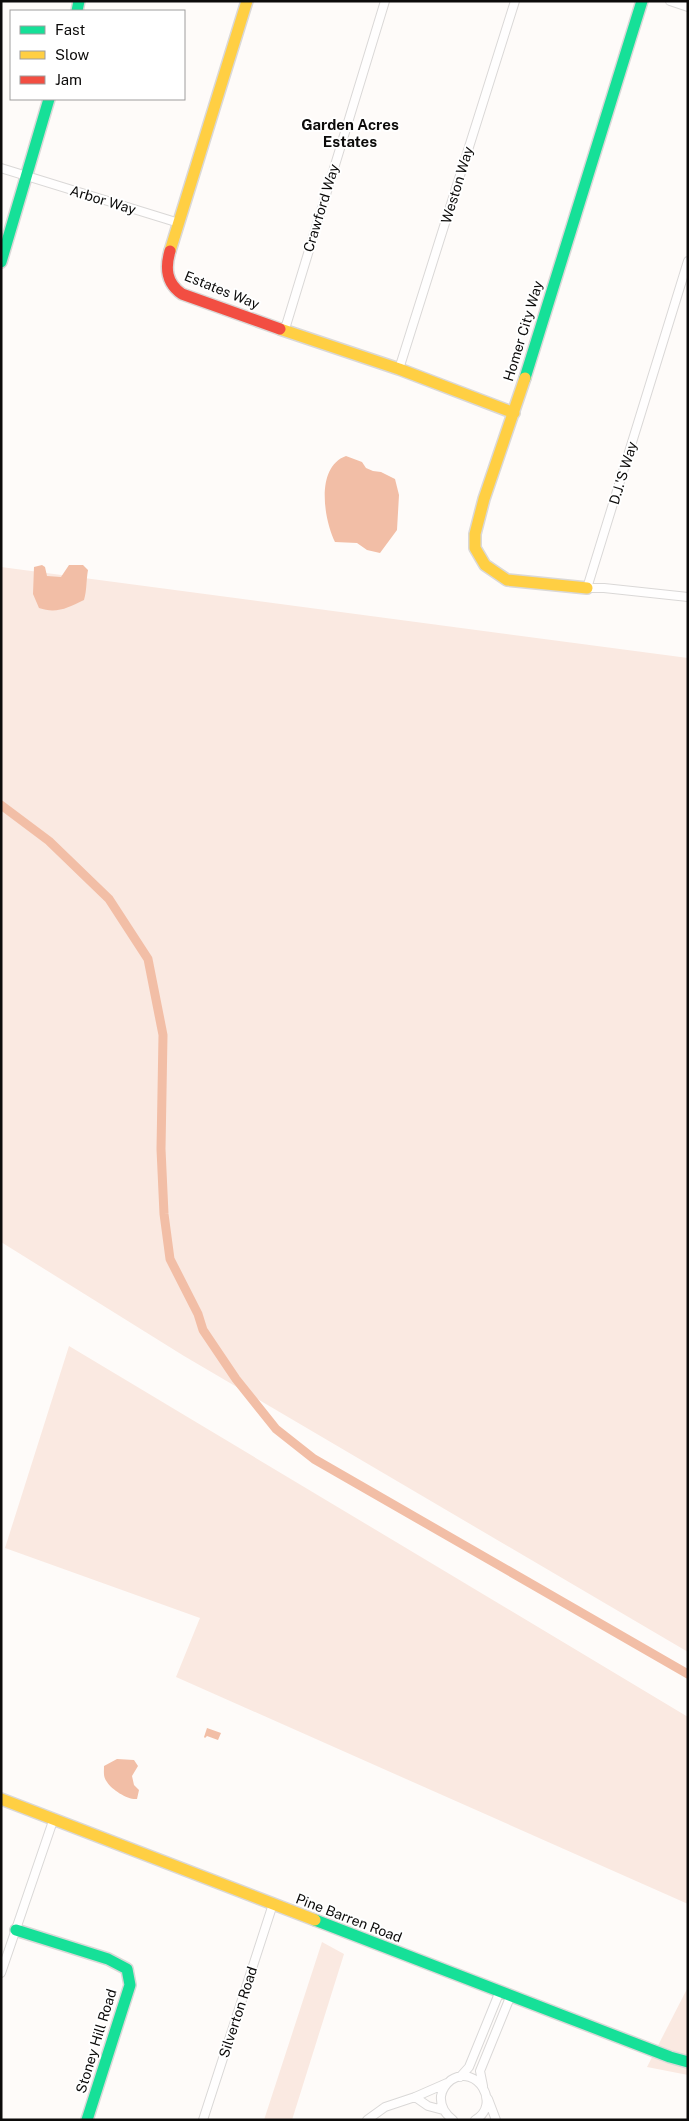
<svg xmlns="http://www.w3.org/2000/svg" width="689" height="2121" font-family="'Public Sans',sans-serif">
	<rect width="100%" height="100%" fill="#fefbf9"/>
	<path fill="#fae9e1" d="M1,567L688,658V1652L184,1356L1,1242Z
		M69,1346L688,1717V1904L176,1677L200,1618L5,1548Z
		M322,1942L344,1954L292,2120H264Z
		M688,1987V2075L647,2067Z"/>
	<path fill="#f2bea6" d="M346,456L362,462L366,468L373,471L381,472L395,479L399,495L397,530L380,553L367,550L357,543L335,542C324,520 315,467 346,456Z
		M42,565L45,567L47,576L61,577L69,565H83L88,570C86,581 87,590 84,600C68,608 56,614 39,608L33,594L34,567Z
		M207,1728L221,1733L218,1740L207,1736L205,1738L204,1737Z
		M117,1759L134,1760L138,1766L132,1776L134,1785L139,1790L137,1799C128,1800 112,1790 107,1782C103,1777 104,1772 104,1766Z"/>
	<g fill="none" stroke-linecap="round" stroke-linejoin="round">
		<path stroke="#f2bea6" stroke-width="9" d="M1,805L49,841L109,899L148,959L163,1035L161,1149L164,1214L170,1259L198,1314L203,1330L236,1379L276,1429L314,1459L688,1674"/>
		<defs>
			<path id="street" d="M670,1L688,7
				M1,168L179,223
				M688,261L587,588H604L688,597
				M285,329L385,1
				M399,369L515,1
				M1,1973L54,1818
				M460,2077L469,2067L500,1991
				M483,2086L480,2071L511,1995
				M415,2097L428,2106L443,2110
				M488,2099L496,2120
				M203,2120L273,1904
				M367,2120L385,2107L415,2097L447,2083
				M453,2120C445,2114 440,2107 441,2096C442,2090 446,2084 451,2080C477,2063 502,2105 475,2120"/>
			<path id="fast" d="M77,11L79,1
				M1,262L49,99
				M525,378L642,1
				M315,1920L670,2057L688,2062
				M16,1930L108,1959L127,1969L130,1985L87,2120"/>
			<path id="slow" d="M170,251L247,1
				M280,329L399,369L514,413
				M525,378L484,499L475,534V548L485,565L507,580L587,588
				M1,1799L315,1920"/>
			<path id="jam" d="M170,251C165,268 166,283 182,294L280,329"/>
		</defs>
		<use href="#street" stroke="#dad8d7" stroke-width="10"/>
		<use href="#fast" stroke="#dad8d7" stroke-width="14"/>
		<use href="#slow" stroke="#dad8d7" stroke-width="14"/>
		<use href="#jam" stroke="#dad8d7" stroke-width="14"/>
		<use href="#street" stroke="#fffefe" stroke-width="8"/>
		<use href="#fast" stroke="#16e098" stroke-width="11"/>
		<use href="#slow" stroke="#ffcf43" stroke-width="11"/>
		<use href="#jam" stroke="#f24e42" stroke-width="11"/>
	</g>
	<g text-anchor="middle" stroke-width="4" stroke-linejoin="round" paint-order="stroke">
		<g font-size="14" fill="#0c0b0a" stroke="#fff">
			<text transform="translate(457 185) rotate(-73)" y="5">Weston Way</text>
			<text transform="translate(103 200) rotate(17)" y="5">Arbor Way</text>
			<text transform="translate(321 208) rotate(-73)" y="5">Crawford Way</text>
			<text transform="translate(222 290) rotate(22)" y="5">Estates Way</text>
			<text transform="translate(523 331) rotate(-73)" y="5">Homer City Way</text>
			<text transform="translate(623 473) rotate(-73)" y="5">D.J.'S Way</text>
			<text transform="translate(349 1918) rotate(21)" y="5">Pine Barren Road</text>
			<text transform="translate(238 2012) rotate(-72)" y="5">Silverton Road</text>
			<text transform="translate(96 2041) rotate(-73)" y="5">Stoney Hill Road</text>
		</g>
		<g font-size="15" font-weight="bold" fill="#0c0b0a" stroke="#fff">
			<text x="350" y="130">Garden Acres<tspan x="350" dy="17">Estates</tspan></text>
		</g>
	</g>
	<rect width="689" height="2121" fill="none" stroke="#0c0b0a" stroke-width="5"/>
	<rect x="10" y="10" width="175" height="90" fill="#ffffff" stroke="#9e9d9d"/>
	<rect x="20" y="26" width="25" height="8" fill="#16e098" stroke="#9e9d9d"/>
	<text x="55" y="35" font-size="15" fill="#0c0b0a">Fast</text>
	<rect x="20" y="51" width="25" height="8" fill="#ffcf43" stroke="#9e9d9d"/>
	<text x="55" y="60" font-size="15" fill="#0c0b0a">Slow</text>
	<rect x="20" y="76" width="25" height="8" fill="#f24e42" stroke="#9e9d9d"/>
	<text x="55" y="85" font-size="15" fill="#0c0b0a">Jam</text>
</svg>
